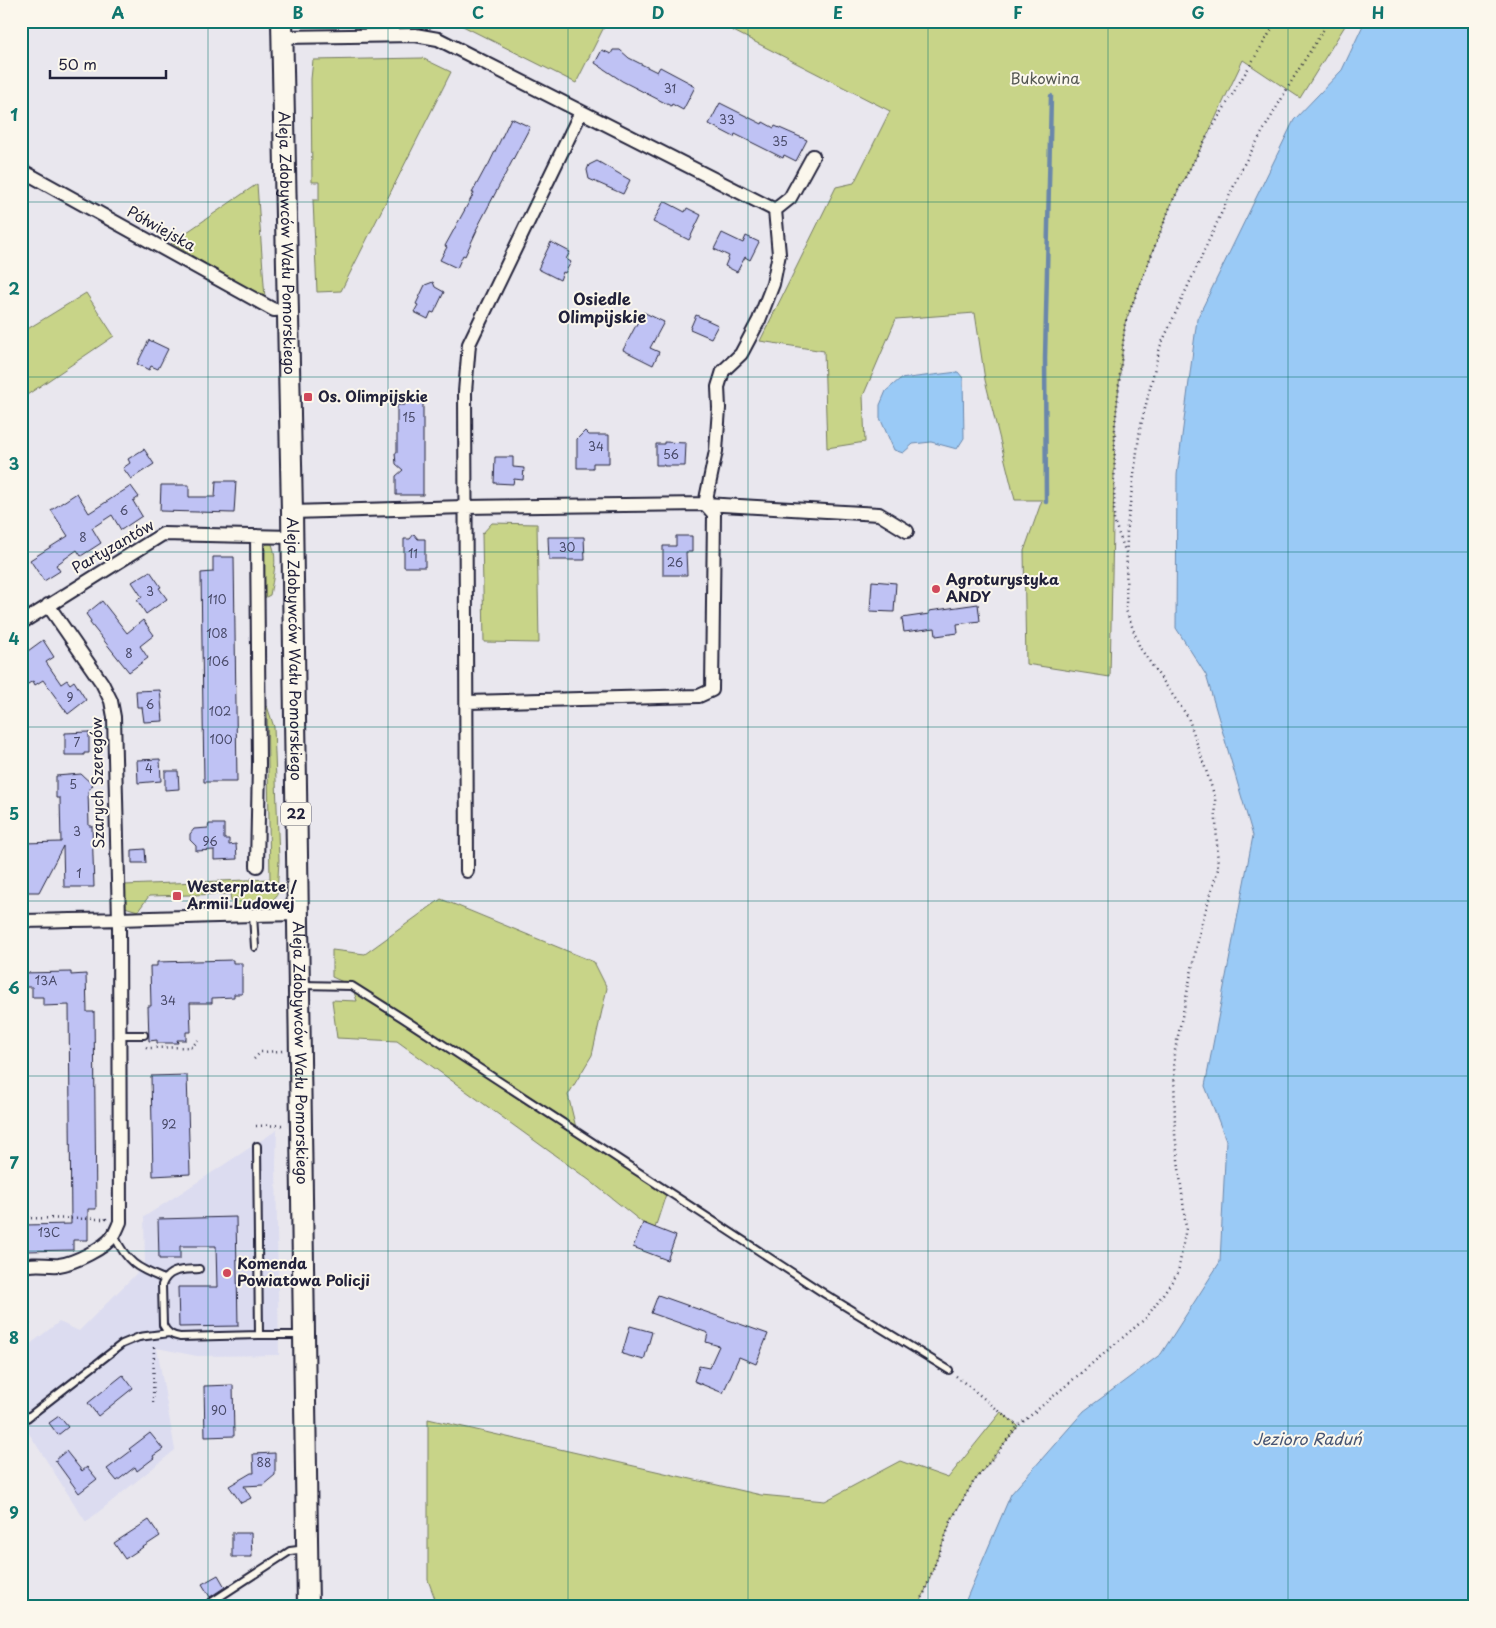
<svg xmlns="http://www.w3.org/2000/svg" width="1496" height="1628" font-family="'Playpen Sans',sans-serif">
	<rect width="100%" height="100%" fill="#e9e7ee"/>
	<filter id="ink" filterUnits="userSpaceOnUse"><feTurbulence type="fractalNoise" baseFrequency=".02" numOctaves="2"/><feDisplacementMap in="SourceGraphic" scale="10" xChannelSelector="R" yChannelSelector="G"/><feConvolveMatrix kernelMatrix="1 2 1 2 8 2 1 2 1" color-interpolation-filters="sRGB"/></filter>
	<g filter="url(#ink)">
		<path fill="#dcdcf0" d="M277,1130L276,1163L279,1355L197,1356L157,1348L175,1450L86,1522L21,1421V1351L59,1322L79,1331L145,1265L144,1217Z"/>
		<path fill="#c8d488" stroke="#757b62" d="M453,21H607L576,83Z
			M714,21H1348L1300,98L1243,60L1206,138L1172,202L1125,323L1115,425L1110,677L1026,664L1024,551L1042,500H1015L985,380L975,313L896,319L863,396L865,442L827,448L824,351L760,341L836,187L854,183L890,111Z
			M422,58L451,72L341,291L317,292L313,200H319V182H312L311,79L313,60Z
			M257,184L265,299L171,243Z
			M86,293L114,336L21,399V333Z
			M492,523L537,524L539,643L484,642L482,534Z
			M267,544H272C278,559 273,579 270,595L264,598L265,546Z
			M267,706L274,727L279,860L277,895L272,901L262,906L232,907L230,894L149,896L138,911L118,905L125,885L270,879Z
			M441,899L594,962L607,988L592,1055L568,1095L577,1132L667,1191L655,1228L643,1223L589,1180L397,1041L337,1038L332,1000L357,1001L352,986L332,977V950L365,954Z
			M1001,1412L1018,1426L972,1484L952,1518L919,1607H438L428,1580V1419L761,1495L825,1501L900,1461L948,1478Z"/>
		<path fill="#9acaf6" stroke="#6a87ab" d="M1365,21H1475V1607H963L1011,1494L1084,1411L1161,1354L1220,1262L1226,1140L1205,1086L1253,836L1206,675L1176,628L1177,475L1197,319L1294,120L1342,70Z
			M958,372L963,378L964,438L957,449L931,442L913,444L903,453L894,450L880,418V405L886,391L900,379Z"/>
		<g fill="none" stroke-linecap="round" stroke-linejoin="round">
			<path stroke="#6a87ab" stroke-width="4.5" d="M1046,502L1045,358L1051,96"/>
		</g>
		<path fill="#bfc2f4" stroke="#22223b" d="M602,50L611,54L613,50H620L629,58L657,72L660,67L692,84L691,85L695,87L683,110L672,104L671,106L622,81L595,63Z
			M720,103L762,124L763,122L774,128L775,126L807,140L796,161L784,155L783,158L735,134L734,137L709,124Z
			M511,118L530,127L476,230H477L465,256L463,255L457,268L440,260L447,247L445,246L474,193H472L486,167L487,168Z
			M597,161L630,180L623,194L589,179L587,170L589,165Z
			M664,201L685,212L687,208L701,215L689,240L653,222Z
			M722,233L743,243L746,236L759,242L750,260L745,257L737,272L725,266L729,256L714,249Z
			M551,242L570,252L566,259L571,262L565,273L563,272L560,280L538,269Z
			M433,282L435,287L444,292L434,313L431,312L428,319L414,312L418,305L416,304L425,285Z
			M643,312L664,322L650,348L659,352L653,365L623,350Z
			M696,315L718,325L711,338L690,329Z
			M149,340L168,349L158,369L151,366L149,370L137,364Z
			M406,400H423V495H396V476L403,470L396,464L395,453H397V405H405Z
			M585,431L589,435H609V463H593V468H577V439Z
			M664,442L686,443L685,466H664V465H656V444H664Z
			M144,449L154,464L131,479L123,468L130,463L128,459Z
			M495,457H513V467L524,468L523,480L514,479L513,484L494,483Z
			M216,481H236L234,513L160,511L161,485H189V497H215Z
			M131,486L139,497L133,501L142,516L121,530L112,515L92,528L101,543L81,556L77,550L56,565L60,571L44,581L30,560L68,536L51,510L77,493L89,513Z
			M414,534L418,539H425V567H404V539H410Z
			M676,536H692V552H686L687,575H663V546H676Z
			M548,537H584L585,560H549Z
			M213,557H234L237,782H204L201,573L213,572Z
			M150,571L161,587L159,588L167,599L146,614L137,600L142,597L132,582Z
			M872,581L896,583L894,612L870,611Z
			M102,601L127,633L143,620L154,635L140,646L148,658L129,672L90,623L91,621L86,614Z
			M978,604L980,621L957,624L958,633L936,636L935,628L904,632L902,618L929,614V611Z
			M43,640L54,657L46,662L61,684L67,680L70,684L74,681L86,700L68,714L43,680L35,685L33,681L21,688V656Z
			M160,690L163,721L144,722L142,707H137L136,691Z
			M89,732V753H84V755H65V733Z
			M160,759L161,781L138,783L137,760Z
			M165,771H178L179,789L165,790Z
			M81,774L93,785L88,791L89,826H92L94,887H64L63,846L39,892H28L25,888H21V868H24V843L61,842L60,798H56V776Z
			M209,824H224V839H229V845L236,844L237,859L214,860V850L196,851V846L190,840V834L194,829L208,828Z
			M145,849L146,863H132V850Z
			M233,960V963H242V994H234V997L212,998V1003H190L191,1032H186V1040H177L178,1043H157V1040L149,1041L148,1006H151L150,966H157V962Z
			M71,972V975L86,974L87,1012H94L96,1209H88V1240H73V1250L25,1251V1225L71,1224L69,1005L43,1006V997H32V987H21V973Z
			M187,1075L190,1174L153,1176L151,1076Z
			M236,1217L238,1326L179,1327L178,1287H217L216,1246H180V1259H159L158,1219Z
			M643,1223L676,1236L667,1260L633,1247Z
			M658,1295L768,1334L756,1364L739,1357L723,1393L694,1381L699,1366L709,1368L719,1346L706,1342L708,1333L651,1313Z
			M630,1326L652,1332L644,1360L622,1354Z
			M123,1375L133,1388L98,1416L88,1403Z
			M233,1385L234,1436L205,1437L204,1386Z
			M59,1416L68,1427L58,1435L49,1423Z
			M150,1433L163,1449L153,1456L154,1458L137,1471L135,1467L117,1481L107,1469L131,1451L129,1449Z
			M66,1451L82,1471L87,1467L97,1479L79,1493L55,1460Z
			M275,1453V1475L263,1485L244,1486L251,1498L241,1503L229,1486L251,1473H254L253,1454Z
			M149,1520L160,1536L125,1559L114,1543Z
			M232,1533H251L252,1557H232Z
			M218,1575L225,1587L210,1597L202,1584Z"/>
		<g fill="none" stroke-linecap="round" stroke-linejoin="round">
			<defs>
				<path id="lane" d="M253,915L255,947
					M301,985L352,986L401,1017L825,1294L949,1370
					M119,1035H144
					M257,1146L259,1335H302
					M114,1235C127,1263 137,1268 164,1279
					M199,1269C184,1270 168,1268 162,1285L163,1325C167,1333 172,1336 180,1337L259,1335
					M27,1418L122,1344L139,1337L169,1333
					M204,1607L290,1551L306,1549"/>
				<path id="street" d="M283,37L415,35L438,39L775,210L779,254L773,284L759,320L741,354L723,371L718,387L719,408L716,451L705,504L714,514L712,690L699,696L467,702
					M21,170L274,310L287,309
					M775,210L790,198L813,156
					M292,512L465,507L705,504L879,514L907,531
					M257,536L259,764L257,866
					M21,623L163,534L292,537
					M467,871L465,392L469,344L581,112
					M21,921C113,920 205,916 297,914
					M21,1267C33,1262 47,1266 59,1265C74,1263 105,1248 113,1236C116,1232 118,1226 120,1222L119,920L114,717L111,701L102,683L48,605"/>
				<g id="primary">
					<path id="s1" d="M282,21L292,512L308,1607"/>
				</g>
			</defs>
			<use href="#lane" stroke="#22223b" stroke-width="10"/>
			<use href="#street" stroke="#22223b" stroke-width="16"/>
			<use href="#primary" stroke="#22223b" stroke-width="24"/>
			<path stroke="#22223b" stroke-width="2.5" stroke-dasharray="1 4" stroke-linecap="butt" d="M1126,553L1114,521L1115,425L1125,323L1172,202L1209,133L1272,29L1274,21
				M233,902L251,882L253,877
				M146,1047L148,1048L192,1047L198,1040
				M254,1059L261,1052L283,1051
				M256,1126L284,1125
				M21,1218L106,1219L105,1220
				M269,1278H286
				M21,1313L29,1324
				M21,1330L29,1325L27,1278
				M956,1376L1018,1426
				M153,1403L154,1346
				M919,1607L952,1519L972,1484L1018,1426L1146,1318L1178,1273L1186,1228L1175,1134L1174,1055L1201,926L1218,869L1215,797L1188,717L1140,648L1126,610L1127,527L1140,429L1160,347L1243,166L1294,77L1329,21"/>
			<use href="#lane" stroke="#fbf7ec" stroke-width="6"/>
			<use href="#street" stroke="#fbf7ec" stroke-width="12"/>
			<use href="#primary" stroke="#fbf7ec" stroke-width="20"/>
		</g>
	</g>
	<path fill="none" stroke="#0f766e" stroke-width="1" stroke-opacity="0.55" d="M208,21V1607M388,21V1607M568,21V1607M748,21V1607M928,21V1607M1108,21V1607M1288,21V1607M21,202H1475M21,377H1475M21,552H1475M21,727H1475M21,901H1475M21,1076H1475M21,1251H1475M21,1426H1475"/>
	<g fill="#d1495b" stroke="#fbf7ec" stroke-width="2">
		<rect x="303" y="392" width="10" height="10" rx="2.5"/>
		<circle cx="936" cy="589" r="5"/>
		<rect x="172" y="891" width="10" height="10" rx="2.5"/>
		<circle cx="227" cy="1273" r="5"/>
	</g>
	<g text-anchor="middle" stroke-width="4" stroke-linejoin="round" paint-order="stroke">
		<g font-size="12" fill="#494a69">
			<text x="670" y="93">31</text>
			<text x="727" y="124">33</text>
			<text x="780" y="146">35</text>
			<text x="409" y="422">15</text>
			<text x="596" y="451">34</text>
			<text x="671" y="459">56</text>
			<text x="124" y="515">6</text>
			<text x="83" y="542">8</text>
			<text x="567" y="552">30</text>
			<text x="413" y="558">11</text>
			<text x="675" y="567">26</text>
			<text x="150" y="596">3</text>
			<text x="217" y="604">110</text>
			<text x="217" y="638">108</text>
			<text x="129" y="658">8</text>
			<text x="218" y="666">106</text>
			<text x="70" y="702">9</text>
			<text x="150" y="709">6</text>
			<text x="220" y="716">102</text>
			<text x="221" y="744">100</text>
			<text x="77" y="747">7</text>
			<text x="149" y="773">4</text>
			<text x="73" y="789">5</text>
			<text x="77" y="836">3</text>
			<text x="210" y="846">96</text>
			<text x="79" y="878">1</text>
			<text x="46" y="985">13A</text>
			<text x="168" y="1005">34</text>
			<text x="169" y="1129">92</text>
			<text x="49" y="1237">13C</text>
			<text x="219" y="1415">90</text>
			<text x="264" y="1467">88</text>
		</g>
		<rect fill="#fbf7ec" stroke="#636270" stroke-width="1" x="281" y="802.5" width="30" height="23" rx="4"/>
		<g font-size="14" font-weight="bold" fill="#22223b">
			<text x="296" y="819">22</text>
		</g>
		<g font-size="15" fill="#545752" stroke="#fbf7ec">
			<text x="1045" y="84">Bukowina</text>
		</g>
		<g font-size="15" fill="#22223b" stroke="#fbf7ec">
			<text transform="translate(161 229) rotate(29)" y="5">Półwiejska</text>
			<text dy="5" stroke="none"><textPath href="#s1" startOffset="222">Aleja Zdobywców Wału Pomorskiego</textPath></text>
			<text transform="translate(113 547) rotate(-30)" y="5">Partyzantów</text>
			<text dy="5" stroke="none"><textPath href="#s1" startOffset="628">Aleja Zdobywców Wału Pomorskiego</textPath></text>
			<text transform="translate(98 783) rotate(-91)" y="5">Szarych Szeregów</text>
			<text dy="5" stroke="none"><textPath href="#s1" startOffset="1032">Aleja Zdobywców Wału Pomorskiego</textPath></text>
		</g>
		<g font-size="15" font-weight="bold" fill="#22223b" stroke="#fbf7ec" text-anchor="start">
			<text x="318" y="402">Os. Olimpijskie</text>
			<text x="946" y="585">Agroturystyka<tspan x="946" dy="17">ANDY</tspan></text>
			<text x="187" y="892">Westerplatte /<tspan x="187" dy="17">Armii Ludowej</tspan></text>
			<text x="237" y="1269">Komenda<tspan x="237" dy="17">Powiatowa Policji</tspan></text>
		</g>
		<g font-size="16" font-weight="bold" fill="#22223b" stroke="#fbf7ec">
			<text x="602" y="305">Osiedle<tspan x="602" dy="18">Olimpijskie</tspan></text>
		</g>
		<g font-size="16" font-style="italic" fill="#465473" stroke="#fbf7ec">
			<text x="1307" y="1445">Jezioro Raduń</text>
		</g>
	</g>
	<rect width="1496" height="1628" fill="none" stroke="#fbf7ec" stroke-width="55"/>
	<path d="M50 70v8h116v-8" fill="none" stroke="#22223b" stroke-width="2.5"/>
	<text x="58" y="70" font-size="15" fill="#22223b" stroke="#fbf7ec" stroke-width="4" paint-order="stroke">50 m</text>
	<rect x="28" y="28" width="1440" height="1572" fill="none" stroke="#0f766e" stroke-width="2"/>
	<g font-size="16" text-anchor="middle" font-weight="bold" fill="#0f766e">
		<text x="118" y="19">A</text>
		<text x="298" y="19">B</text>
		<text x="478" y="19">C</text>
		<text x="658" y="19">D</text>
		<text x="838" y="19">E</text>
		<text x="1018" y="19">F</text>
		<text x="1198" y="19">G</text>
		<text x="1378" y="19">H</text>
		<text x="14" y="121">1</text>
		<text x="14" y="295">2</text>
		<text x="14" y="470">3</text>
		<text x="14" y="645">4</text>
		<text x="14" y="820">5</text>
		<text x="14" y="994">6</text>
		<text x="14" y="1169">7</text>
		<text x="14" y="1344">8</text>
		<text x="14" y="1519">9</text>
	</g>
</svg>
